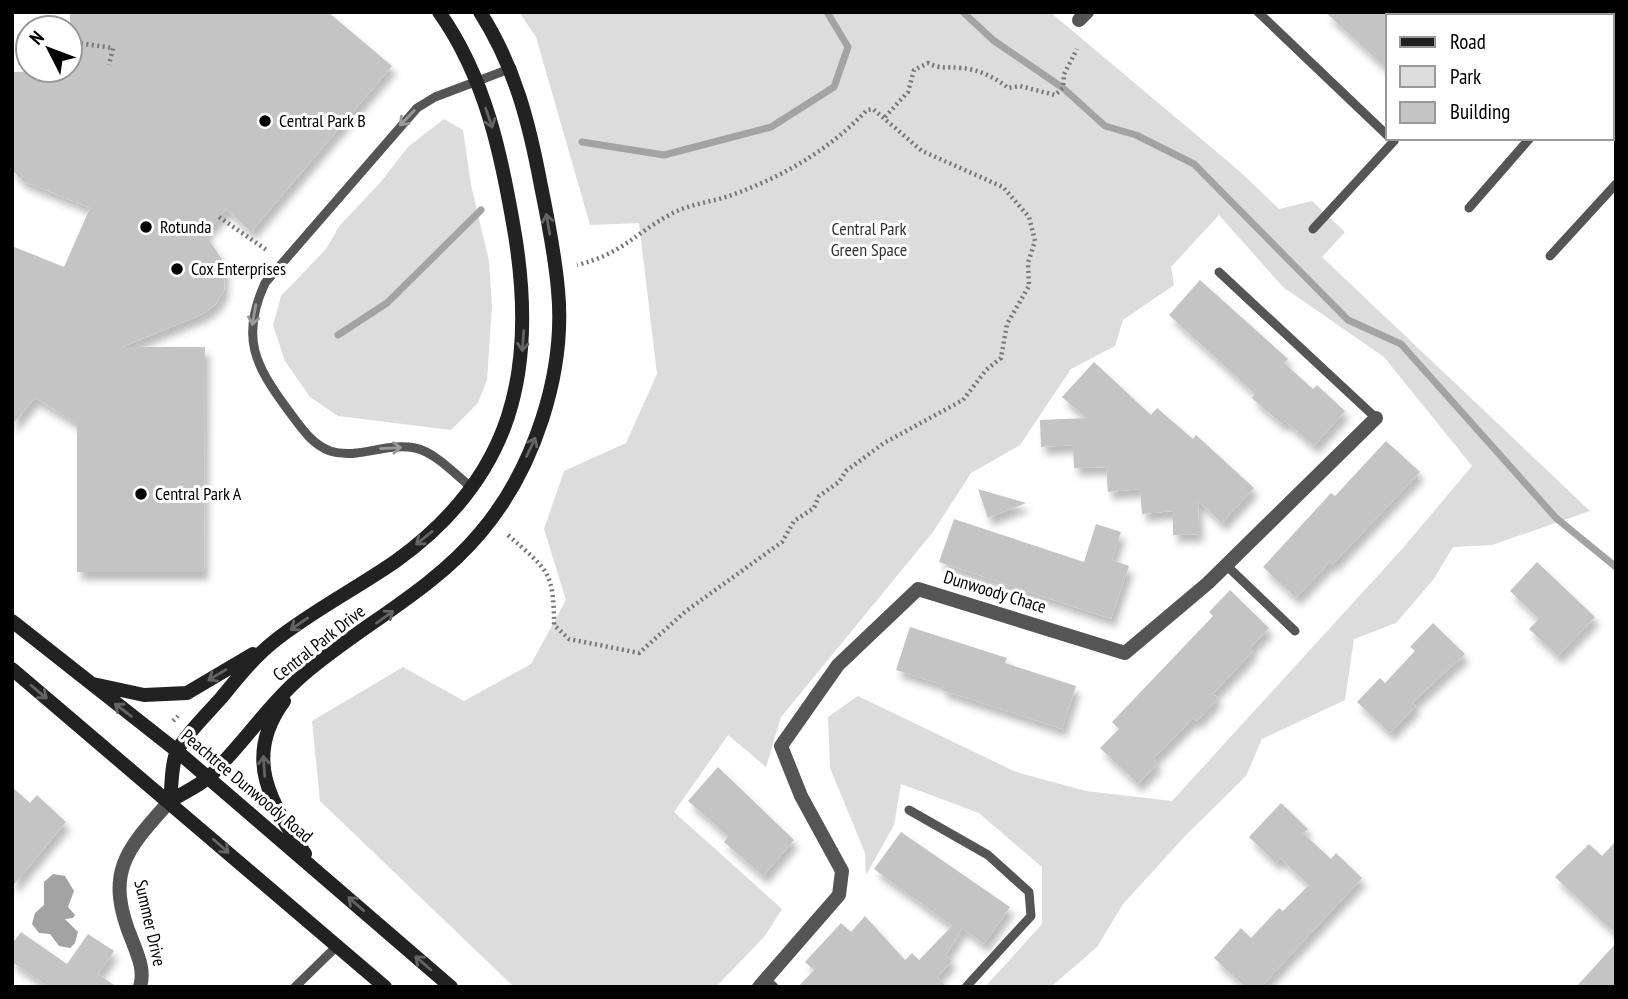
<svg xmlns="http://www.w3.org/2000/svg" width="1628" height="999" font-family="'PT Sans Narrow',sans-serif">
	<defs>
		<filter id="shadow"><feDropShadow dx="4.5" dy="8" stdDeviation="3.5" flood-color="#0004"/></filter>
	</defs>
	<rect width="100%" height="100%" fill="#fff"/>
	<path fill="#dcdcdc" d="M519,12H1050L1237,169L1279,209L1312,201L1345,232L1322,257L1590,511L1492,545L1453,547L1433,580L1396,623L1354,639L1345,700L1262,739L1246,776L1186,835L1123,904L1097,947L1051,987H985L1042,924V867L979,813L901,784L894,825L866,875L865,853L830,768L828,717L858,696L1016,772L1086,791L1172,801L1403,548L1472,466L1384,357L1283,287L1219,215L1171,267L1174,285L1123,320L1115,346L1071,369L1020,445L971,473L933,532L781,717L766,767L728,735L674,812L782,909L765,936L716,987H514L320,801L312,721L403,667L464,701L531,664L566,600L544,529L564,471L626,443L657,374L639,223L590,225L536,37Z
		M444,119L463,130L471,185L489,261L492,306L487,380L478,403L451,430L338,416L310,397L285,361L273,325L281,296L326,249L340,225L379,184L408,147Z"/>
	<path fill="#a3a3a3" d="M53,874L65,876L74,891L68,907L75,915L73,918L65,919L78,932L75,943L70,948L59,946L50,934L39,933L32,924L35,913L44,905V882Z"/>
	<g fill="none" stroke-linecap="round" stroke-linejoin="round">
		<path stroke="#a3a3a3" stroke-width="7" d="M963,12L993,40L1063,88L1105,126L1136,135L1194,164L1348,320L1401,344L1556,518L1616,567
			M582,142L664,155L771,127L834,87L848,47L827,12
			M338,335L387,303L481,210"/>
	</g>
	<path fill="#c4c4c4" filter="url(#shadow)" d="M70,12H328L392,66L251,232L226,209L205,234L225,264L224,291L216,304L203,314L122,347H205L204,572H77V423L35,398L12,425V246L64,267L90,208L23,181L12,170V72L70,70Z
		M1325,12H1388V70Z
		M1200,280L1288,359L1284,363L1313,389L1317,385L1345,411L1314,446L1285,421L1282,424L1252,398L1255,394L1169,315Z
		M1094,362L1151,415L1157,408L1193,439L1196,435L1254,488L1222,523L1198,501L1199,534L1173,535V511L1142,514L1140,489L1108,492L1106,467L1074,468L1073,445L1041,447L1040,420L1086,418L1062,397Z
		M1386,441L1420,472L1333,564L1330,562L1296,598L1263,567L1331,493L1335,496Z
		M978,489L1026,503L988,518Z
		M954,519L1084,562L1096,524L1121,532L1112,560L1129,566L1111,619L939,562Z
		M1537,562L1595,617L1558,656L1529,629L1539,619L1510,591Z
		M1230,590L1269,628L1250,648L1253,651L1213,694L1218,698L1197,721L1193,718L1153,759L1158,763L1138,784L1100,748L1119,729L1112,722L1213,616L1209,612Z
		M1433,623L1465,654L1412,703L1416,706L1390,733L1357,702L1380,678L1385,683L1415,651L1410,647Z
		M910,627L1007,658L1005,663L1076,686L1062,729L942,690L943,685L896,670Z
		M718,767L794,840L763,876L724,842L728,836L688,801Z
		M12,787L30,803L37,795L66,822L12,887Z
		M1281,803L1308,829L1303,833L1331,859L1336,853L1362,878L1261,987H1245L1214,958L1241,928L1251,938L1279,908L1283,911L1309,885L1280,858L1276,863L1249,837Z
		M901,832L1010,907L984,944L962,928L946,955L952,961L937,977L947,987H798L814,970L805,962L841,923L851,932L865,916L905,960L912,953L919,960L952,926L874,869Z
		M1616,841V934L1555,877L1589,844L1602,856Z
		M21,932L67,964L88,934L114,951L98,974L117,987H49L12,962V944Z
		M1616,943V987H1576Z"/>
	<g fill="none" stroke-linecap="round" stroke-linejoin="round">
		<path stroke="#777" stroke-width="4.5" stroke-dasharray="2 3.5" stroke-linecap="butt" d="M12,36L28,37
			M70,42L113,48L109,65
			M885,117L908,92L914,70L928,63C942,70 947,66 961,68C977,69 995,77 1008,88L1020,86L1055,95L1063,88L1064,74L1077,49
			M219,217L268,251
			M508,535C547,570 554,570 554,625L569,639L639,653L686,611L782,542L794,521L814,508L819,496L839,482L846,471L884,443L963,400L986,370L1001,358L1007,324L1029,286L1028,263L1035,241L1029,217L1003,187L922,151L873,109L867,110C829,150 784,176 732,195C712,202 689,204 671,214C634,234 622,254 577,265
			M173,721L178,716"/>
		<path stroke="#555" stroke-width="9" d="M1258,12L1388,136
			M1469,208L1530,138
			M1313,229L1394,141L1391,138
			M1550,256L1616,184
			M1219,272L1376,418
			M472,488C456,475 435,452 415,448C386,442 358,460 330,451C311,444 300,426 288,410C255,365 240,338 265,283L417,108L435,97L512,68
			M1226,565L1295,631
			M909,810L988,855L1029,892L1031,916L966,987
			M766,980L774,987
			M295,987L337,946"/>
		<path stroke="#555" stroke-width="14" d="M1079,20L1087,12
			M140,987C145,970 138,956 132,940C104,872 126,850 170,801
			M759,987L839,895L842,871L801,796L781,746L838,665L918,589L1125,653L1208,583L1376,418"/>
		<path stroke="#222" stroke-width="14" d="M12,621L177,751L451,987
			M12,669L385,987
			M93,684L144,695L187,693L253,654
			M284,701C242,758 271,803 305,854
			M170,801C183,793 199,786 210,776C243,744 268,705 303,675C361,625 431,592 481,532C534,469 566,373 558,290C555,255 548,220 541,186C529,122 515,67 480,12
			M170,801C172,786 171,762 178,749C189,731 208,713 222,697C239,676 256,655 277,639C314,610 357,588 396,561C513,477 537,371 515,235C502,157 486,78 439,12"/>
	</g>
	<defs><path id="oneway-shaft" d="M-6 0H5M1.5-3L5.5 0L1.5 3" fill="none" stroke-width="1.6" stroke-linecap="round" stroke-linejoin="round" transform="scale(1.75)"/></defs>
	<g stroke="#999">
		<use href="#oneway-shaft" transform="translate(407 118) rotate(134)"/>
		<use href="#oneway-shaft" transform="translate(254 315) rotate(100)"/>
		<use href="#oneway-shaft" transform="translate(391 448) rotate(-3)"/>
	</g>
	<g stroke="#646464">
		<use href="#oneway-shaft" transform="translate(489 118) rotate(71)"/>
		<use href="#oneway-shaft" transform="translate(548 224) rotate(-100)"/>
		<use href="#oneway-shaft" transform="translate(523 341) rotate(94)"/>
		<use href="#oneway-shaft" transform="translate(531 447) rotate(-65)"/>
		<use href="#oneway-shaft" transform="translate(424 538) rotate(141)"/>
		<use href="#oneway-shaft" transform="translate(385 617) rotate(-36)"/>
		<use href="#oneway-shaft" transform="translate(299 624) rotate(145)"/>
		<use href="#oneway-shaft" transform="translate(217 675) rotate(149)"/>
		<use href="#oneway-shaft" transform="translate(39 692) rotate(40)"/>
		<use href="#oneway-shaft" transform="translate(123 710) rotate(-143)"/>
		<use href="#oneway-shaft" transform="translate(264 766) rotate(-94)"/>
		<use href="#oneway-shaft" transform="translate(221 846) rotate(41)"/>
		<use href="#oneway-shaft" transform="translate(356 904) rotate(-139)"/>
		<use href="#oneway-shaft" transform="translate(423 963) rotate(-139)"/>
	</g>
	<g fill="#000" stroke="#fff" stroke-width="2.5">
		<circle cx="265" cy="121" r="7"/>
		<circle cx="146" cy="227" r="7"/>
		<circle cx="177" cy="269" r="7"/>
		<circle cx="141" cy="494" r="7"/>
	</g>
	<g text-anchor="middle" stroke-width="6" stroke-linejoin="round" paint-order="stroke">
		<g font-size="18" fill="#000" stroke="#fff" text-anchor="start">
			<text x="279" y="127">Central Park B</text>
			<text x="160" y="233">Rotunda</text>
			<text x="191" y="275">Cox Enterprises</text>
			<text x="155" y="500">Central Park A</text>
		</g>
		<g font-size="18" fill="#333" stroke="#fff">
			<text x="869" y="235">Central Park<tspan x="869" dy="21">Green Space</tspan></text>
		</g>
		<g font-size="18" fill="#000" stroke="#fff">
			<text transform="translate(995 592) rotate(17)" y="6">Dunwoody Chace</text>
			<text transform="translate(319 643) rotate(-38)" y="6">Central Park Drive</text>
			<text transform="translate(247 786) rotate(40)" y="6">Peachtree Dunwoody Road</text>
			<text transform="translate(150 923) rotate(77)" y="6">Summer Drive</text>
		</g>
	</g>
	<rect width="1628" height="999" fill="none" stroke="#000000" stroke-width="28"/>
	<rect x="1386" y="14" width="228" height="126" fill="#ffffff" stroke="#999999" stroke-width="2"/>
	<rect x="1400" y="37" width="35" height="10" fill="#222222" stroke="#999999" stroke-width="2"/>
	<text x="1450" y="49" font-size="21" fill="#000000">Road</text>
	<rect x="1400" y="66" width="35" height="21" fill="#dcdcdc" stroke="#999999" stroke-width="2"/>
	<text x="1450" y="84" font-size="21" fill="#000000">Park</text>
	<rect x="1400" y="102" width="35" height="21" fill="#c4c4c4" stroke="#999999" stroke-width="2"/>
	<text x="1450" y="119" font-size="21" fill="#000000">Building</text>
	<g transform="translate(49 49) rotate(312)"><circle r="33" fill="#ffffff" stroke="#999999" stroke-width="2"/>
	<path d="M0-5L12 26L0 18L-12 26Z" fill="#000000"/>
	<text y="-10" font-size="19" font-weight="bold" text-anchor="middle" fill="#000000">N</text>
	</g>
</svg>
